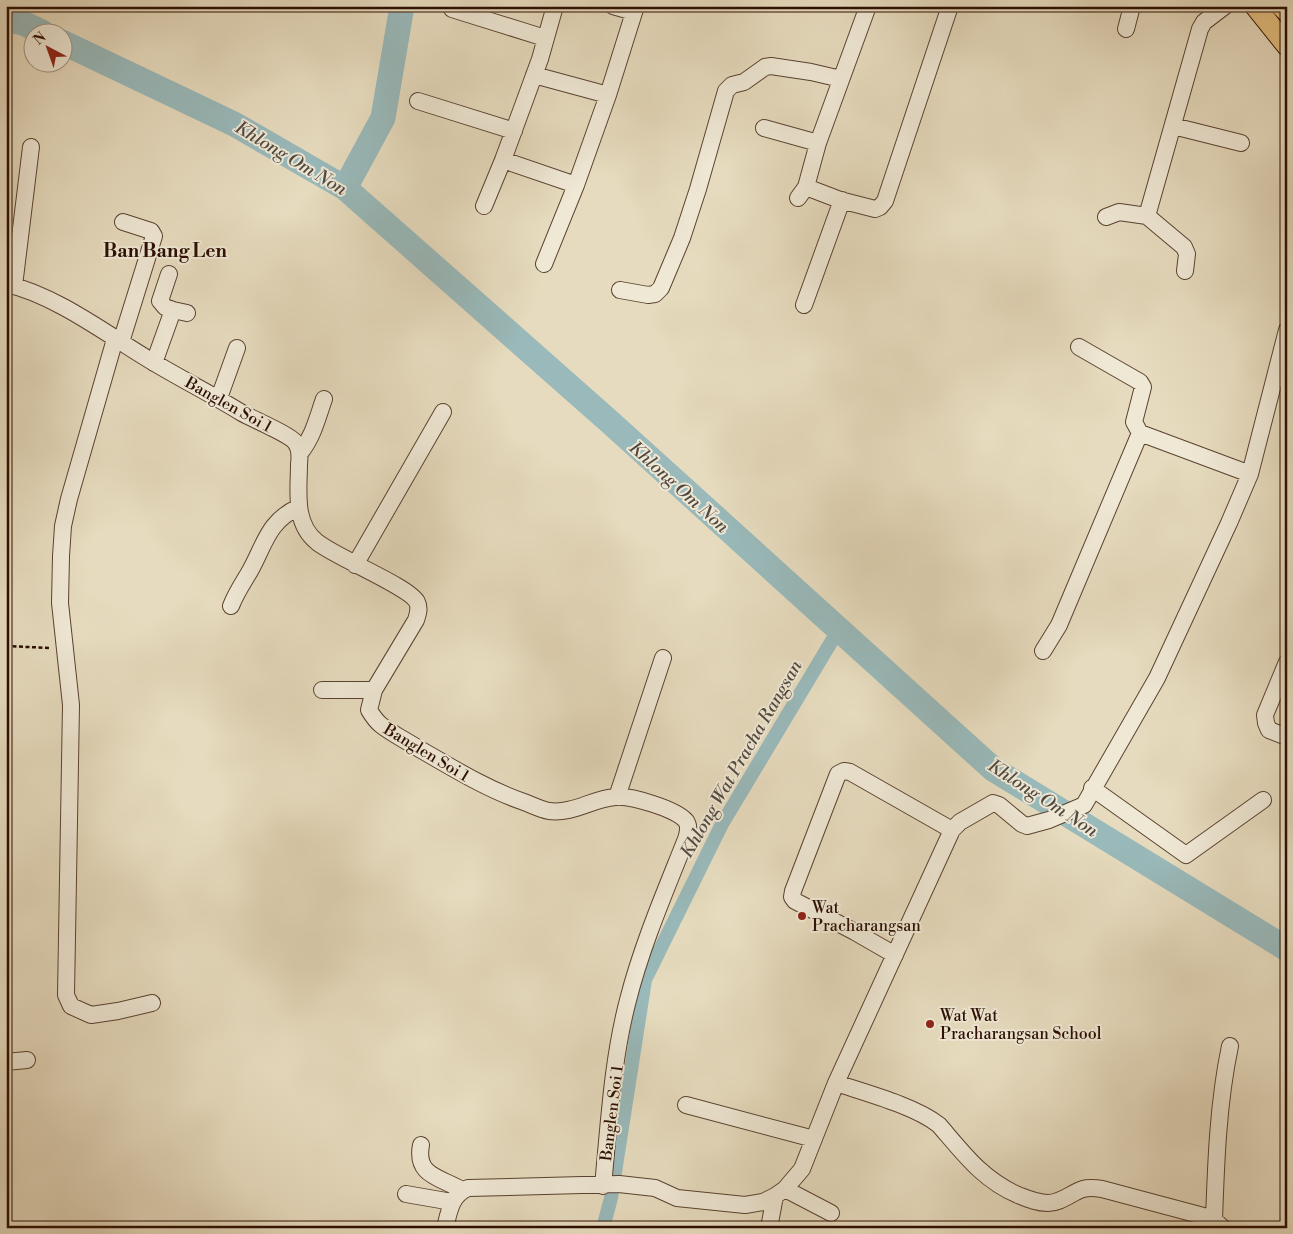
<svg xmlns="http://www.w3.org/2000/svg" width="1293" height="1234" font-family="'Libre Bodoni',serif">
	<rect width="100%" height="100%" fill="#e6dbbe"/>
	<filter id="stains"><feTurbulence type="fractalNoise" baseFrequency=".004" numOctaves="4"/><feColorMatrix values="0 0 0 0 .2 0 0 0 0 .09 0 0 0 0 .02 0 0 0 .5 -.17"/></filter>
	<radialGradient id="worn" r=".72"><stop offset=".6" stop-color="#630" stop-opacity="0"/><stop offset="1" stop-color="#630" stop-opacity=".3"/></radialGradient>
	<g fill="none" stroke-linecap="round" stroke-linejoin="round">
		<path stroke="#99b9ba" stroke-width="14" d="M603,1228L611,1198L645,980L722,824L839,629"/>
		<path stroke="#99b9ba" stroke-width="25" d="M6,20L23,23L42,32
			M62,42L234,124L345,188L611,423L993,769L1287,949
			M345,188L383,118L402,6"/>
		<defs>
			<path id="minor" d="M613,6L634,12
				M452,9L545,38
				M1126,29L1132,6
				M534,75L608,95
				M418,101L514,131
				M1173,126L1241,143
				M764,128L818,143
				M503,160L576,185
				M806,187L840,200L875,209L880,207L885,201L950,6
				M798,198L806,187L818,143L868,6
				M484,206L503,160L540,59L555,6
				M1147,216L1200,29L1204,22L1225,6
				M1106,217L1119,212L1147,216L1184,247L1187,254L1185,271
				M544,264L576,185L608,95L636,6
				M169,274L160,301L165,307L173,310
				M6,284C56,295 109,336 153,362C183,380 213,395 242,413C253,419 290,435 295,442C300,448 300,456 299,464C299,490 293,523 317,542C335,557 410,587 417,602C420,608 418,614 416,620L374,690L369,710C372,715 376,721 381,725C391,733 405,740 416,747C451,767 486,789 524,802C532,805 540,809 549,811C573,814 592,799 615,797C630,795 676,809 686,821C690,827 688,833 686,839C665,892 642,945 628,1000C612,1061 609,1124 603,1186
				M14,286L31,147
				M620,290L648,295L655,294L661,288L682,238L698,189L726,91L732,85L744,82L765,67L771,66L811,72L841,79
				M804,305L842,200
				M115,339L69,499L63,526L61,556L60,603L71,705L66,995L71,1006L91,1015L118,1011L152,1003
				M121,342L154,236L151,231L123,222
				M1079,347L1140,382L1143,387L1134,422L1140,433L1250,474
				M154,363L173,310L187,313
				M219,398L237,348
				M300,453C313,437 317,419 324,399
				M355,565L443,412
				M231,606C236,593 243,583 250,571C265,544 268,521 299,507
				M1043,651L1059,625L1140,433
				M1287,662L1265,715L1266,723L1269,730L1287,737
				M322,690H374
				M1092,788L1186,855L1263,800
				M617,797L663,658
				M895,955L855,932L795,901L792,897L793,891L838,774L844,771L850,772L952,830
				M6,1062L27,1060
				M836,1083C866,1093 915,1106 939,1125C964,1154 983,1180 1018,1195C1028,1199 1037,1203 1048,1203C1061,1203 1071,1193 1083,1189C1090,1187 1096,1188 1102,1189L1207,1217L1214,1220L1223,1228
				M686,1105L814,1139
				M421,1145C415,1176 440,1177 462,1190
				M785,1189L831,1213
				M406,1194L452,1202
				M1214,1220C1216,1162 1218,1103 1230,1046
				M445,1228C449,1212 451,1195 468,1188L619,1184L655,1188L677,1198L745,1205L763,1202L775,1196L785,1189L802,1169L836,1083L952,830L960,822L993,803L999,805L1022,824L1027,826L1049,820L1084,805L1157,678L1229,523L1250,474L1287,330
				M769,1228L775,1196"/>
			<path id="major" d="M1255,6L1287,46
				M1281,6L1287,12"/>
		</defs>
		<use href="#minor" stroke="#5a4230" stroke-width="18"/>
		<use href="#major" stroke="#2c0f01" stroke-width="22"/>
		<path stroke="#2c0f01" stroke-width="2.5" stroke-dasharray="4 2.5" stroke-linecap="butt" d="M6,646L50,648"/>
		<use href="#minor" stroke="#efe8d5" stroke-width="16"/>
		<use href="#major" stroke="#e3be7f" stroke-width="20"/>
	</g>
	<g fill="#8f2418" stroke="#efe8d5" stroke-width="2">
		<circle cx="802" cy="916" r="5"/>
		<circle cx="930" cy="1024" r="5"/>
	</g>
	<g text-anchor="middle" stroke-width="4" stroke-linejoin="round" paint-order="stroke">
		<g font-size="16" fill="#2c0f01" stroke="#efe8d5">
			<text transform="translate(229 404) rotate(29)" y="6">Banglen Soi 1</text>
			<text transform="translate(427 752) rotate(31)" y="6">Banglen Soi 1</text>
			<text transform="translate(611 1113) rotate(-83)" y="6">Banglen Soi 1</text>
		</g>
		<g font-size="16" fill="#2c0f01" stroke="#efe8d5" text-anchor="start">
			<text x="812" y="913">Wat<tspan x="812" dy="18">Pracharangsan</tspan></text>
			<text x="940" y="1021">Wat Wat<tspan x="940" dy="18">Pracharangsan School</tspan></text>
		</g>
		<g font-size="18" font-style="italic" fill="#524a42" stroke="#efe8d5">
			<text transform="translate(291 158) rotate(31)" y="6">Khlong Om Non</text>
			<text transform="translate(679 487) rotate(42)" y="6">Khlong Om Non</text>
			<text transform="translate(741 759) rotate(-60)" y="6">Khlong Wat Pracha Rangsan</text>
			<text transform="translate(1043 798) rotate(33)" y="6">Khlong Om Non</text>
		</g>
		<g font-size="19" font-weight="bold" fill="#2c0f01" stroke="#efe8d5">
			<text x="165" y="257">Ban Bang Len</text>
		</g>
	</g>
	<rect width="1293" height="1234" fill="none" stroke="#e6dbbe" stroke-width="25"/>
	<rect x="8" y="8" width="1278" height="1219" fill="none" stroke="#2c0f01" stroke-width="2.5"/>
	<rect x="12" y="12" width="1268" height="1209" fill="none" stroke="#2c0f01"/>
	<g transform="translate(48 48) rotate(319)"><circle r="24" fill="#efe8d5" stroke="#a19180"/>
	<path d="M0-4L9 19L0 12L-9 19Z" fill="#8f2418"/>
	<text y="-8" font-size="14" font-weight="bold" text-anchor="middle" fill="#2c0f01">N</text>
	</g>
	<rect width="100%" height="100%" filter="url(#stains)"/>
	<rect width="100%" height="100%" fill="url(#worn)"/>
</svg>
